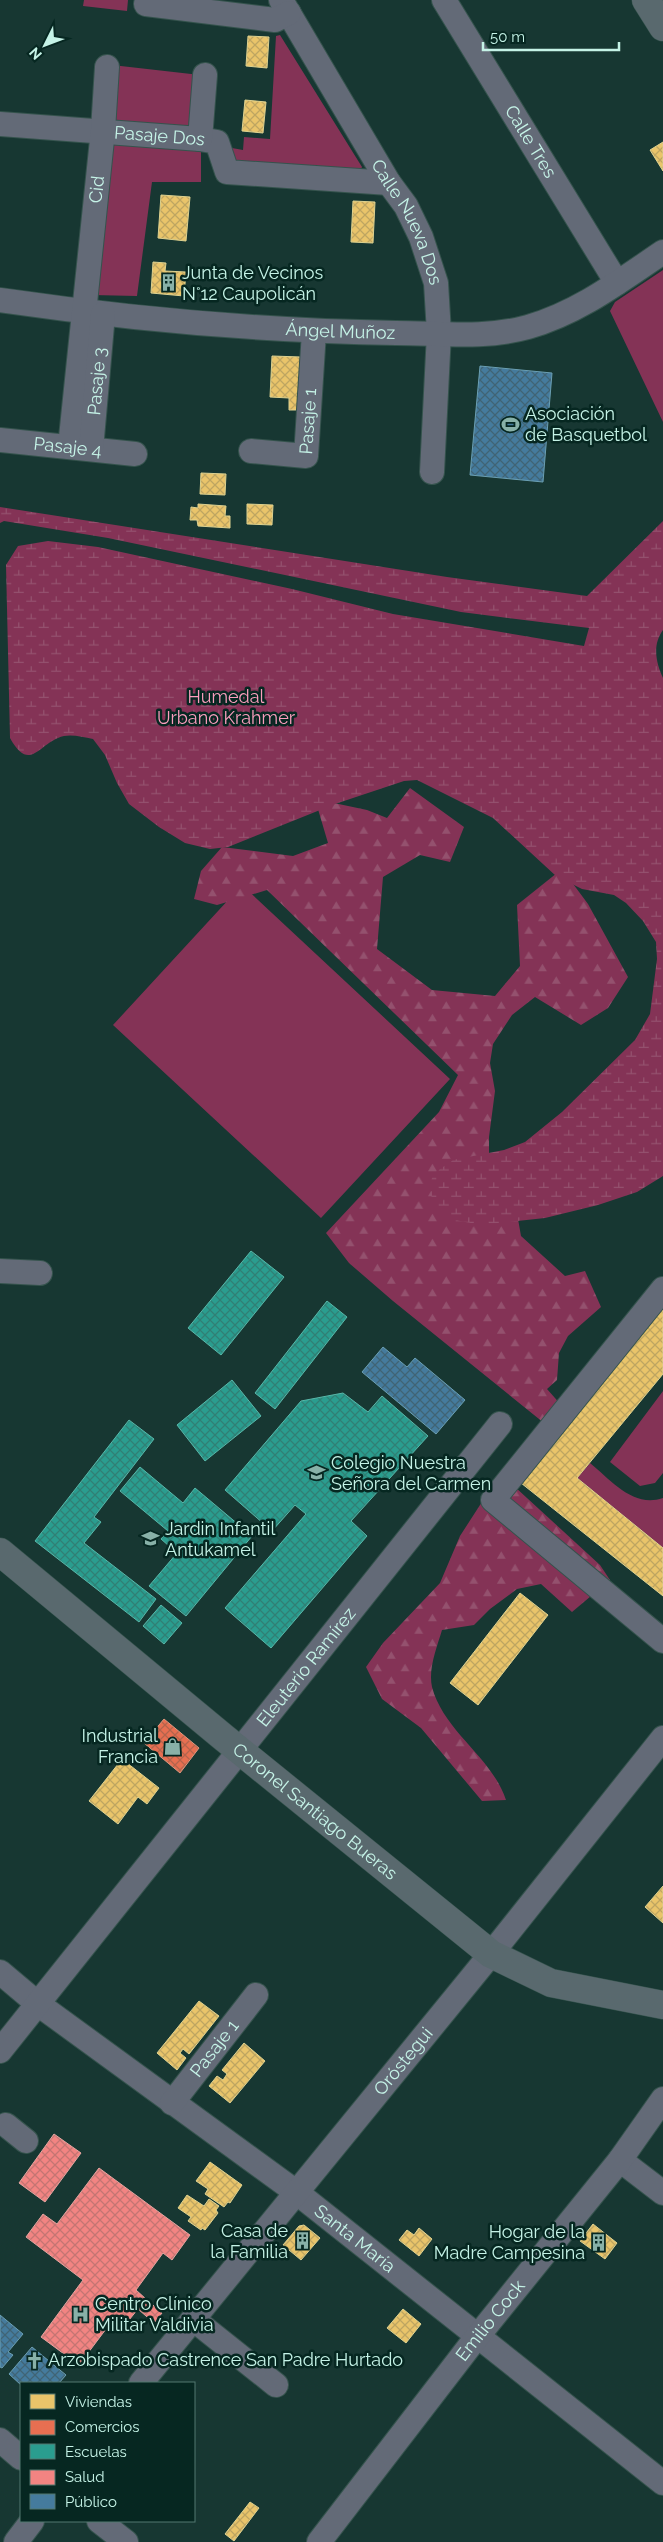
<svg xmlns="http://www.w3.org/2000/svg" width="663" height="2542" font-family="Raleway,sans-serif">
	<defs>
		<pattern id="forest-firs" width="22" height="20" patternUnits="userSpaceOnUse" patternTransform="scale(1.25)"><rect width="22" height="20" fill="#843356"/><path d="M5 1l3.5 6h-7zM16 11l3.5 6h-7z" fill="#94516e"/></pattern>
		<pattern id="wetland-marsh" width="20" height="14" patternUnits="userSpaceOnUse" patternTransform="scale(1.25)"><rect width="20" height="14" fill="#843356"/><path d="M1 5h8M5 5V1M11 12h8M15 12V8" fill="none" stroke="#94516e"/></pattern>
		<pattern id="homes-cross-hatch" width="8" height="8" patternUnits="userSpaceOnUse" patternTransform="scale(1.25)"><rect width="8" height="8" fill="#e9c46a"/><path d="M0 0l8 8M0 8l8-8" fill="none" stroke="#bea561"/></pattern>
		<pattern id="shops-cross-hatch" width="8" height="8" patternUnits="userSpaceOnUse" patternTransform="scale(1.25)"><rect width="8" height="8" fill="#e76f51"/><path d="M0 0l8 8M0 8l8-8" fill="none" stroke="#b3644d"/></pattern>
		<pattern id="schools-cross-hatch" width="8" height="8" patternUnits="userSpaceOnUse" patternTransform="scale(1.25)"><rect width="8" height="8" fill="#2a9d8f"/><path d="M0 0l8 8M0 8l8-8" fill="none" stroke="#308075"/></pattern>
		<pattern id="health-cross-hatch" width="8" height="8" patternUnits="userSpaceOnUse" patternTransform="scale(1.25)"><rect width="8" height="8" fill="#f28482"/><path d="M0 0l8 8M0 8l8-8" fill="none" stroke="#c47573"/></pattern>
		<pattern id="public-cross-hatch" width="8" height="8" patternUnits="userSpaceOnUse" patternTransform="scale(1.25)"><rect width="8" height="8" fill="#457b9d"/><path d="M0 0l8 8M0 8l8-8" fill="none" stroke="#406475"/></pattern>
	</defs>
	<rect width="100%" height="100%" fill="#173732"/>
	<path fill="#843356" d="M84,0H128L127,11L83,6Z
		M280,35L362,167L358,175L233,168L227,151L232,148L243,150L244,137L270,139L276,36Z
		M112,65L200,75L195,134L108,125Z
		M106,140L201,146V182H152L137,296L92,295Z
		M663,270V422L610,311L615,302Z
		M242,885L450,1079L321,1218L113,1025Z
		M663,1391V1473L655,1483L640,1486L610,1462Z
		M590,1463C612,1481 633,1508 663,1498V1548L577,1478Z"/>
	<path fill="url(#forest-firs)" d="M410,788L464,827L450,862L420,855L383,877L377,949L432,990L495,996L520,966L517,905L562,869L588,904L628,977L608,1008L581,1025L535,997L512,1015L493,1044L490,1063L495,1091L489,1137V1158L515,1202L521,1236L565,1276L585,1271L601,1307L568,1336L559,1353L557,1380L547,1389L570,1415L515,1487L600,1565L610,1580L572,1612L541,1584L517,1589L490,1609L474,1625L442,1630C437,1647 428,1669 432,1687C444,1732 492,1757 506,1800L482,1801L421,1728L382,1699L366,1667L383,1643L440,1583L460,1536L480,1505L544,1423L393,1301L349,1263L326,1233L439,1112L458,1075L267,890L217,905L194,899L201,871L222,847L293,856L328,843L315,799L367,810L387,818Z"/>
	<path fill="url(#wetland-marsh)" d="M0,507L447,577L587,596L663,521V630C652,645 656,663 663,678V1176L637,1192L598,1205L545,1218L482,1225L449,1219L432,1200L430,1186L433,1174L453,1160L504,1150L525,1142L562,1112L635,1040L650,1014L657,959L656,942L643,921L626,903L614,895L582,889L556,876L493,818L417,780L404,781L335,804L228,847L210,849L185,843L159,827L129,804L117,783L105,755L93,739C81,737 69,733 58,738C38,746 29,772 10,738L6,565L18,546L48,541L98,547L292,589L393,614L584,646L589,628L461,612L108,538L4,521L0,523Z"/>
	<path fill="url(#homes-cross-hatch)" stroke="#ded290" d="M248,36L269,37L267,68L246,66Z
		M245,100L266,102L263,133L242,131Z
		M663,142V171L650,150Z
		M161,195L190,197L186,241L158,238Z
		M353,201L375,202L373,243L351,242Z
		M153,262L166,263L165,271L186,272L184,296L151,293Z
		M272,356L301,357L299,410H289V398L270,397Z
		M201,473L226,474L225,495L200,494Z
		M198,504L226,506L225,516H230V528L198,526L197,520H190L191,507L198,508Z
		M247,504L273,505L272,525L247,524Z
		M663,1306V1374L577,1478L663,1548V1596L521,1483Z
		M520,1593L548,1615L478,1705L450,1683Z
		M122,1759L159,1788L147,1804L138,1797L118,1824L89,1801Z
		M663,1886V1923L645,1907Z
		M199,2001L219,2016L189,2054L183,2049L180,2053L186,2058L177,2070L157,2053Z
		M244,2043L265,2061L230,2103L209,2086L217,2076L223,2080L227,2074L222,2070Z
		M210,2162L242,2185L230,2203L228,2202L224,2207L205,2194L208,2189L196,2181Z
		M187,2195L204,2206L209,2199L219,2206L216,2210L218,2213L205,2230L202,2228L201,2230L188,2221L191,2217L178,2208Z
		M593,2224L617,2243L605,2259L580,2241Z
		M304,2225L320,2238L301,2260L283,2245L299,2226Z
		M419,2228L432,2239L419,2256L399,2240L407,2230L414,2235Z
		M403,2309L421,2324L406,2343L387,2328Z
		M250,2502L259,2508L234,2541L225,2534Z"/>
	<path fill="url(#shops-cross-hatch)" stroke="#dd977e" d="M164,1719L199,1748L180,1773L144,1743Z"/>
	<path fill="url(#schools-cross-hatch)" stroke="#58b7a9" d="M251,1251L284,1277L221,1355L188,1328Z
		M327,1301L347,1317L275,1409L255,1393Z
		M232,1380L261,1416L205,1461L177,1425Z
		M343,1393L368,1412L382,1396L428,1436L351,1521L367,1536L271,1648L225,1608L306,1514L295,1505L272,1531L225,1490L301,1401Z
		M129,1420L154,1439L94,1517L101,1522L84,1543L156,1599L139,1622L35,1541Z
		M140,1467L183,1503L195,1488L252,1536L186,1616L149,1586L177,1553L161,1539L168,1531L120,1491Z
		M161,1605L182,1623L164,1644L143,1626Z"/>
	<path fill="url(#health-cross-hatch)" stroke="#e4a5a0" d="M54,2134L81,2153L45,2202L19,2183Z
		M99,2168L190,2235L172,2260L163,2253L136,2290L146,2299L125,2325L115,2317L79,2365L41,2337L83,2280L26,2237L43,2214L57,2224Z
		M146,2299L162,2313L154,2323L138,2309Z"/>
	<path fill="url(#public-cross-hatch)" stroke="#6b9fb3" d="M480,366L552,373L543,482L470,475Z
		M383,1347L407,1367L415,1358L465,1400L436,1434L362,1372Z
		M0,2315L23,2334L8,2352L13,2355L2,2368L0,2367Z
		M32,2347L66,2375L59,2383L21,2385L9,2374Z"/>
	<g fill="none" stroke-linecap="round" stroke-linejoin="round">
		<defs>
			<g id="minor">
				<path id="s1" d="M281,0L389,183L406,206L421,237L436,283L439,333L432,472"/>
				<path id="s2" d="M444,0L617,283"/>
				<path d="M146,4L275,20L289,13"/>
				<path id="s3" d="M0,124L200,139L217,142L227,172L389,183"/>
				<path d="M200,139L205,75"/>
				<path id="s4" d="M0,300C131,319 264,331 396,333C440,333 485,339 528,327C578,313 620,281 663,252"/>
				<path id="s5" d="M0,440L135,454"/>
				<path id="s6" d="M70,447L103,130L107,67"/>
				<path id="s7" d="M91,449L103,314"/>
				<path id="s8" d="M251,451L306,456L314,332"/>
				<path d="M0,1271L40,1273"/>
				<path d="M663,1289L493,1500L663,1641"/>
				<path id="s9" d="M0,1972L38,2004L296,2192L663,2483"/>
				<path id="s10" d="M0,2051L500,1424"/>
				<path id="s11" d="M172,2103L256,1995"/>
				<path d="M6,2125L26,2141"/>
				<path d="M620,2160L663,2193"/>
				<path d="M193,2319L276,2385"/>
				<path id="s12" d="M141,2383L491,1954L663,1738"/>
				<path d="M0,2440L21,2458"/>
				<path d="M99,2521L126,2542"/>
				<path d="M16,2542L32,2521"/>
				<path id="s13" d="M319,2542L469,2347L620,2160L663,2099"/>
			</g>
			<g id="major">
				<path d="M646,0L663,27"/>
				<path id="s14" d="M0,1552L223,1737L491,1954L551,1983L663,2005"/>
			</g>
		</defs>
		<use href="#minor" stroke="#35534d" stroke-width="26"/>
		<use href="#major" stroke="#35534d" stroke-width="29"/>
		<use href="#minor" stroke="#636a77" stroke-width="24"/>
		<use href="#major" stroke="#59696e" stroke-width="28"/>
	</g>
	<defs>
		<symbol id="building-bare" viewBox="-9 -9 18 18"><path d="M-4-6H4V6H1V3H-1V6H-4ZM-2.5-4.3h1.7v1.8h-1.7ZM.8-4.3h1.7v1.8H.8ZM-2.5-1h1.7V.8h-1.7ZM.8-1h1.7V.8H.8Z" fill="#88b1a8" stroke="#062721" stroke-width="2.5" paint-order="stroke"/></symbol>
		<symbol id="stadium-bare" viewBox="-9 -9 18 18"><path d="M0-5a6.5 5 0 1 0 0 10a6.5 5 0 1 0 0-10ZM-3.5-1.8h7v3.6h-7Z" fill="#88b1a8" stroke="#062721" stroke-width="2.5" paint-order="stroke"/></symbol>
		<symbol id="school-bare" viewBox="-9 -9 18 18"><path d="M0-5L7-2L0 1L-7-2ZM-4 1L0 2.5L4 1V4Q0 6-4 4Z" fill="#88b1a8" stroke="#062721" stroke-width="2.5" paint-order="stroke"/></symbol>
		<symbol id="shop-bare" viewBox="-9 -9 18 18"><path d="M-5-2.5h2.3a2.7 3.5 0 0 1 5.4 0H5L5.5 6h-11ZM-1.5-2.5h3a1.5 2.3 0 0 0-3 0Z" fill="#88b1a8" stroke="#062721" stroke-width="2.5" paint-order="stroke"/></symbol>
		<symbol id="hospital-bare" viewBox="-9 -9 18 18"><path d="M-5-5h3v3.5h4V-5h3V5h-3V1.5h-4V5h-3Z" fill="#88b1a8" stroke="#062721" stroke-width="2.5" paint-order="stroke"/></symbol>
		<symbol id="church-bare" viewBox="-9 -9 18 18"><path d="M-1.2-6h2.4v3.5h3.3v2.4h-3.3V6h-2.4V-.1h-3.3v-2.4h3.3Z" fill="#88b1a8" stroke="#062721" stroke-width="2.5" paint-order="stroke"/></symbol>
	</defs>
	<g fill-rule="evenodd">
		<use href="#building-bare" x="156" y="270" width="25" height="25"/>
		<use href="#stadium-bare" x="498" y="412" width="25" height="25"/>
		<use href="#school-bare" x="304" y="1460" width="25" height="25"/>
		<use href="#school-bare" x="138" y="1526" width="25" height="25"/>
		<use href="#shop-bare" x="160" y="1734" width="25" height="25"/>
		<use href="#building-bare" x="290" y="2228" width="25" height="25"/>
		<use href="#building-bare" x="586" y="2230" width="25" height="25"/>
		<use href="#hospital-bare" x="68" y="2302" width="25" height="25"/>
		<use href="#church-bare" x="22" y="2348" width="25" height="25"/>
	</g>
	<g text-anchor="middle" stroke-width="5" stroke-linejoin="round" paint-order="stroke">
		<g font-size="18" fill="#c5f3e7" stroke="#062721">
			<text dy="6" stroke="none"><textPath href="#s3" startOffset="160">Pasaje Dos</textPath></text>
			<text dy="6" stroke="none"><textPath href="#s2" startOffset="166">Calle Tres</textPath></text>
			<text dy="6" stroke="none"><textPath href="#s6" startOffset="259">Cid</textPath></text>
			<text dy="6" stroke="none"><textPath href="#s1" startOffset="256">Calle Nueva Dos</textPath></text>
			<text dy="6" stroke="none"><textPath href="#s4" startOffset="342">Ángel Muñoz</textPath></text>
			<text dy="6" stroke="none"><textPath href="#s7" startOffset="68">Pasaje 3</textPath></text>
			<text dy="6" stroke="none"><textPath href="#s8" startOffset="90">Pasaje 1</textPath></text>
			<text dy="6" stroke="none"><textPath href="#s5" startOffset="68">Pasaje 4</textPath></text>
			<text dy="6" stroke="none"><textPath href="#s10" startOffset="491">Eleuterio Ramírez</textPath></text>
			<text dy="6" stroke="none"><textPath href="#s14" startOffset="408">Coronel Santiago Bueras</textPath></text>
			<text dy="6" stroke="none"><textPath href="#s11" startOffset="69">Pasaje 1</textPath></text>
			<text dy="6" stroke="none"><textPath href="#s12" startOffset="415">Oróstegui</textPath></text>
			<text dy="6" stroke="none"><textPath href="#s9" startOffset="444">Santa María</textPath></text>
			<text dy="6" stroke="none"><textPath href="#s13" startOffset="280">Emilio Cock</textPath></text>
		</g>
		<g font-size="18" fill="#c5f3e7" stroke="#062721" text-anchor="start">
			<text x="182" y="279">Junta de Vecinos<tspan x="182" dy="21">N°12 Caupolicán</tspan></text>
			<text x="525" y="420">Asociación<tspan x="525" dy="21">de Basquetbol</tspan></text>
			<text x="331" y="1469">Colegio Nuestra<tspan x="331" dy="21">Señora del Carmen</tspan></text>
			<text x="165" y="1535">Jardin Infantil<tspan x="165" dy="21">Antukamel</tspan></text>
			<text x="158" y="1742" text-anchor="end">Industrial<tspan x="158" dy="21">Francia</tspan></text>
			<text x="288" y="2237" text-anchor="end">Casa de<tspan x="288" dy="21">la Familia</tspan></text>
			<text x="585" y="2238" text-anchor="end">Hogar de la<tspan x="585" dy="21">Madre Campesina</tspan></text>
			<text x="95" y="2310">Centro Clínico<tspan x="95" dy="21">Militar Valdivia</tspan></text>
			<text x="48" y="2366">Arzobispado Castrence San Padre Hurtado</text>
		</g>
		<g font-size="18" fill="#fb9ebe" stroke="#062721">
			<text x="226" y="703">Humedal<tspan x="226" dy="21">Urbano Krahmer</tspan></text>
		</g>
	</g>
	<rect x="20" y="2382" width="175" height="140" fill="#062721" stroke="#527970"/>
	<rect x="30" y="2394" width="25" height="15" fill="#e9c46a" stroke="#527970"/>
	<text x="65" y="2407" font-size="15" fill="#c5f3e7">Viviendas</text>
	<rect x="30" y="2420" width="25" height="15" fill="#e76f51" stroke="#527970"/>
	<text x="65" y="2432" font-size="15" fill="#c5f3e7">Comercios</text>
	<rect x="30" y="2444" width="25" height="15" fill="#2a9d8f" stroke="#527970"/>
	<text x="65" y="2457" font-size="15" fill="#c5f3e7">Escuelas</text>
	<rect x="30" y="2470" width="25" height="15" fill="#f28482" stroke="#527970"/>
	<text x="65" y="2482" font-size="15" fill="#c5f3e7">Salud</text>
	<rect x="30" y="2494" width="25" height="15" fill="#457b9d" stroke="#527970"/>
	<text x="65" y="2507" font-size="15" fill="#c5f3e7">Público</text>
	<g transform="translate(45 45) rotate(228)" stroke="#062721" stroke-width="4" paint-order="stroke">
	<path d="M0-4L9 19L0 12L-9 19Z" fill="#c5f3e7"/>
	<text y="-8" font-size="14" font-weight="bold" text-anchor="middle" fill="#c5f3e7">N</text>
	</g>
	<path d="M483 42v8h136v-8" fill="none" stroke="#c5f3e7" stroke-width="2.5"/>
	<text x="490" y="42" font-size="15" fill="#c5f3e7" stroke="#062721" stroke-width="4" paint-order="stroke">50 m</text>
</svg>
